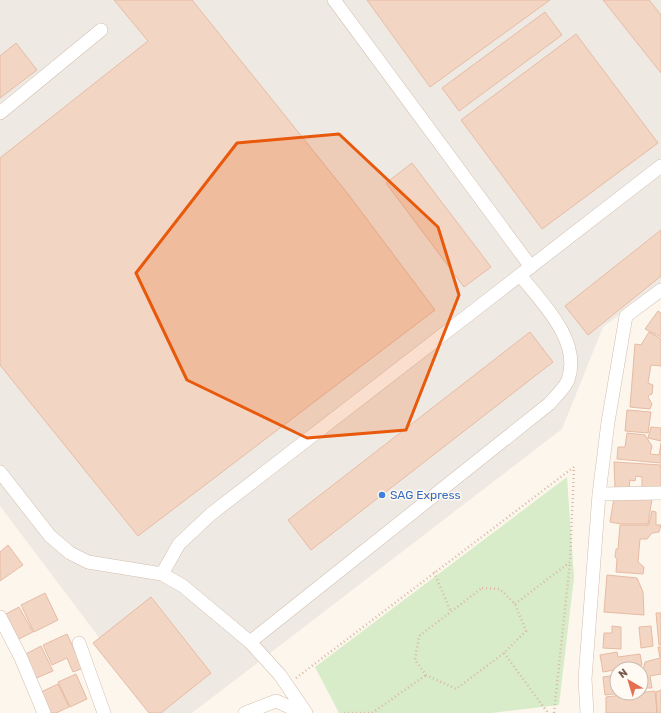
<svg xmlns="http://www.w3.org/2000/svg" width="661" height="713" font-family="Rubik,sans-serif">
	<rect width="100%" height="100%" fill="#fdf6ec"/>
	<path fill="#efe9e4" d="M0,0H661V284L603,327L562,429L192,713H156L0,506Z"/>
	<path fill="#d8ecc9" d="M567,477L574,577L559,705L492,713H339L315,667Z"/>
	<path fill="#f3d5c3" stroke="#e6bba3" d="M114,0H192L348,194L435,310L138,536L0,365V158L148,41Z
		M367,0H550L430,87Z
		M603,0H649L661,15V73Z
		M545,12L562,35L459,111L442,88Z
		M576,34L658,143L542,229L461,120Z
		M16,43L37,70L0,98V56Z
		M412,163L491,267L464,287L386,183Z
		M661,230V276L588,335L565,306Z
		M658,311L661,313V337L645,329Z
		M530,332L553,362L311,550L288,520Z
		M649,332L661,339V366L651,365L648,383L653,385L652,394L649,395L648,397L652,404L650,409L630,407L635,344L641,345Z
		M627,410L651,412L648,433L625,431Z
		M651,427L661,428V441L648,438Z
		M627,433L645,435L652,446L650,454L659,455L661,443V463L617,459L618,447H625Z
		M614,462L661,465V488L642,489V477L636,476L635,481L630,480L629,489H615Z
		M614,498L652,499L648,524H621L610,522Z
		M652,511L656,512V525H661L659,532L652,533L647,539H640L638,562L644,567L643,574L616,572L617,559L615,557L616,549H618L620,525H649Z
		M8,545L23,565L0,581V552Z
		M607,575L637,578L643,592L644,615L604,612Z
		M45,593L58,620L34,632L21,605Z
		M151,597L211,673L161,713H149L93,643Z
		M19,607L33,632L17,640L4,615Z
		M656,613H661V645H659Z
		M612,626L621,627V649L603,648L604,633H612Z
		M651,626L653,646L641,648L639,627Z
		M67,634L83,668L73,672L67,658L52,665L43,645Z
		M41,646L53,671L34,679L24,655Z
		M658,647H661V674L650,676L652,688H641V669H634L644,667L645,662L660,658Z
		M617,652L618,657L640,654L642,665L603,672L600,655Z
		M76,674L87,699L70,707L58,682Z
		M617,675V693H622L605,695L603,677Z
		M58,684L69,707L56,713H51L41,692Z
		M661,690V713H657L656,692Z
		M655,691L657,713H606V697Z"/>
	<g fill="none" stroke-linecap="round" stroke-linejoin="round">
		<defs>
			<path id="minor" d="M334,0L531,267
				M0,113L101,30
				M0,472L50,536L70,553L88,562L162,574L183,586L250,642L280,675L306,713
				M599,494L661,493
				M162,574L179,544L211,514L661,166
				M0,617L21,658L44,713
				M250,642L549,404C555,397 565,388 568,380C582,341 542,303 520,275
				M79,643L104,713
				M245,713L276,701L303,713
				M587,713L585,679L599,494L608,422L626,316L661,290"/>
		</defs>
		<use href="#minor" stroke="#d1beb0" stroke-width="14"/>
		<path stroke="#d9b8a5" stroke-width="2.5" stroke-dasharray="1 3" stroke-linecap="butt" d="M434,572L451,612
			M482,588L500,589L515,604L526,631L504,653L456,689L426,675L415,660L419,636Z
			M515,604L570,562L554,713
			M504,653L548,713
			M296,678L574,467L570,562
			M344,713H372
			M372,713L426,675"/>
		<use href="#minor" stroke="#fff" stroke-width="13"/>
	</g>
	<path fill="#e8590c" fill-opacity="0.2" stroke="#e8590c" stroke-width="3" stroke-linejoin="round" d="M339,134L438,227L459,295L406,430L307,438L187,380L136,273L237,143Z"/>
	<circle fill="#3f7fe0" stroke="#fffaf3" stroke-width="1.5" cx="382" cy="495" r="4"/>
	<g text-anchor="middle" stroke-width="3" stroke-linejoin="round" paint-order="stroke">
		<g font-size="12" fill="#366cbe" stroke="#fffaf3" text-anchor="start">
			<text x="390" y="499">SAG Express</text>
		</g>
	</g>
	<g transform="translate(629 681) rotate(322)"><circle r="19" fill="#fffaf3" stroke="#cabbb1"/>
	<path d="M0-3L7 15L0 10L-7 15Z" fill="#e76f51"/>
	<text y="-6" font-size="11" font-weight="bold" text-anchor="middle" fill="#7a5c4d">N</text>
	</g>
</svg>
